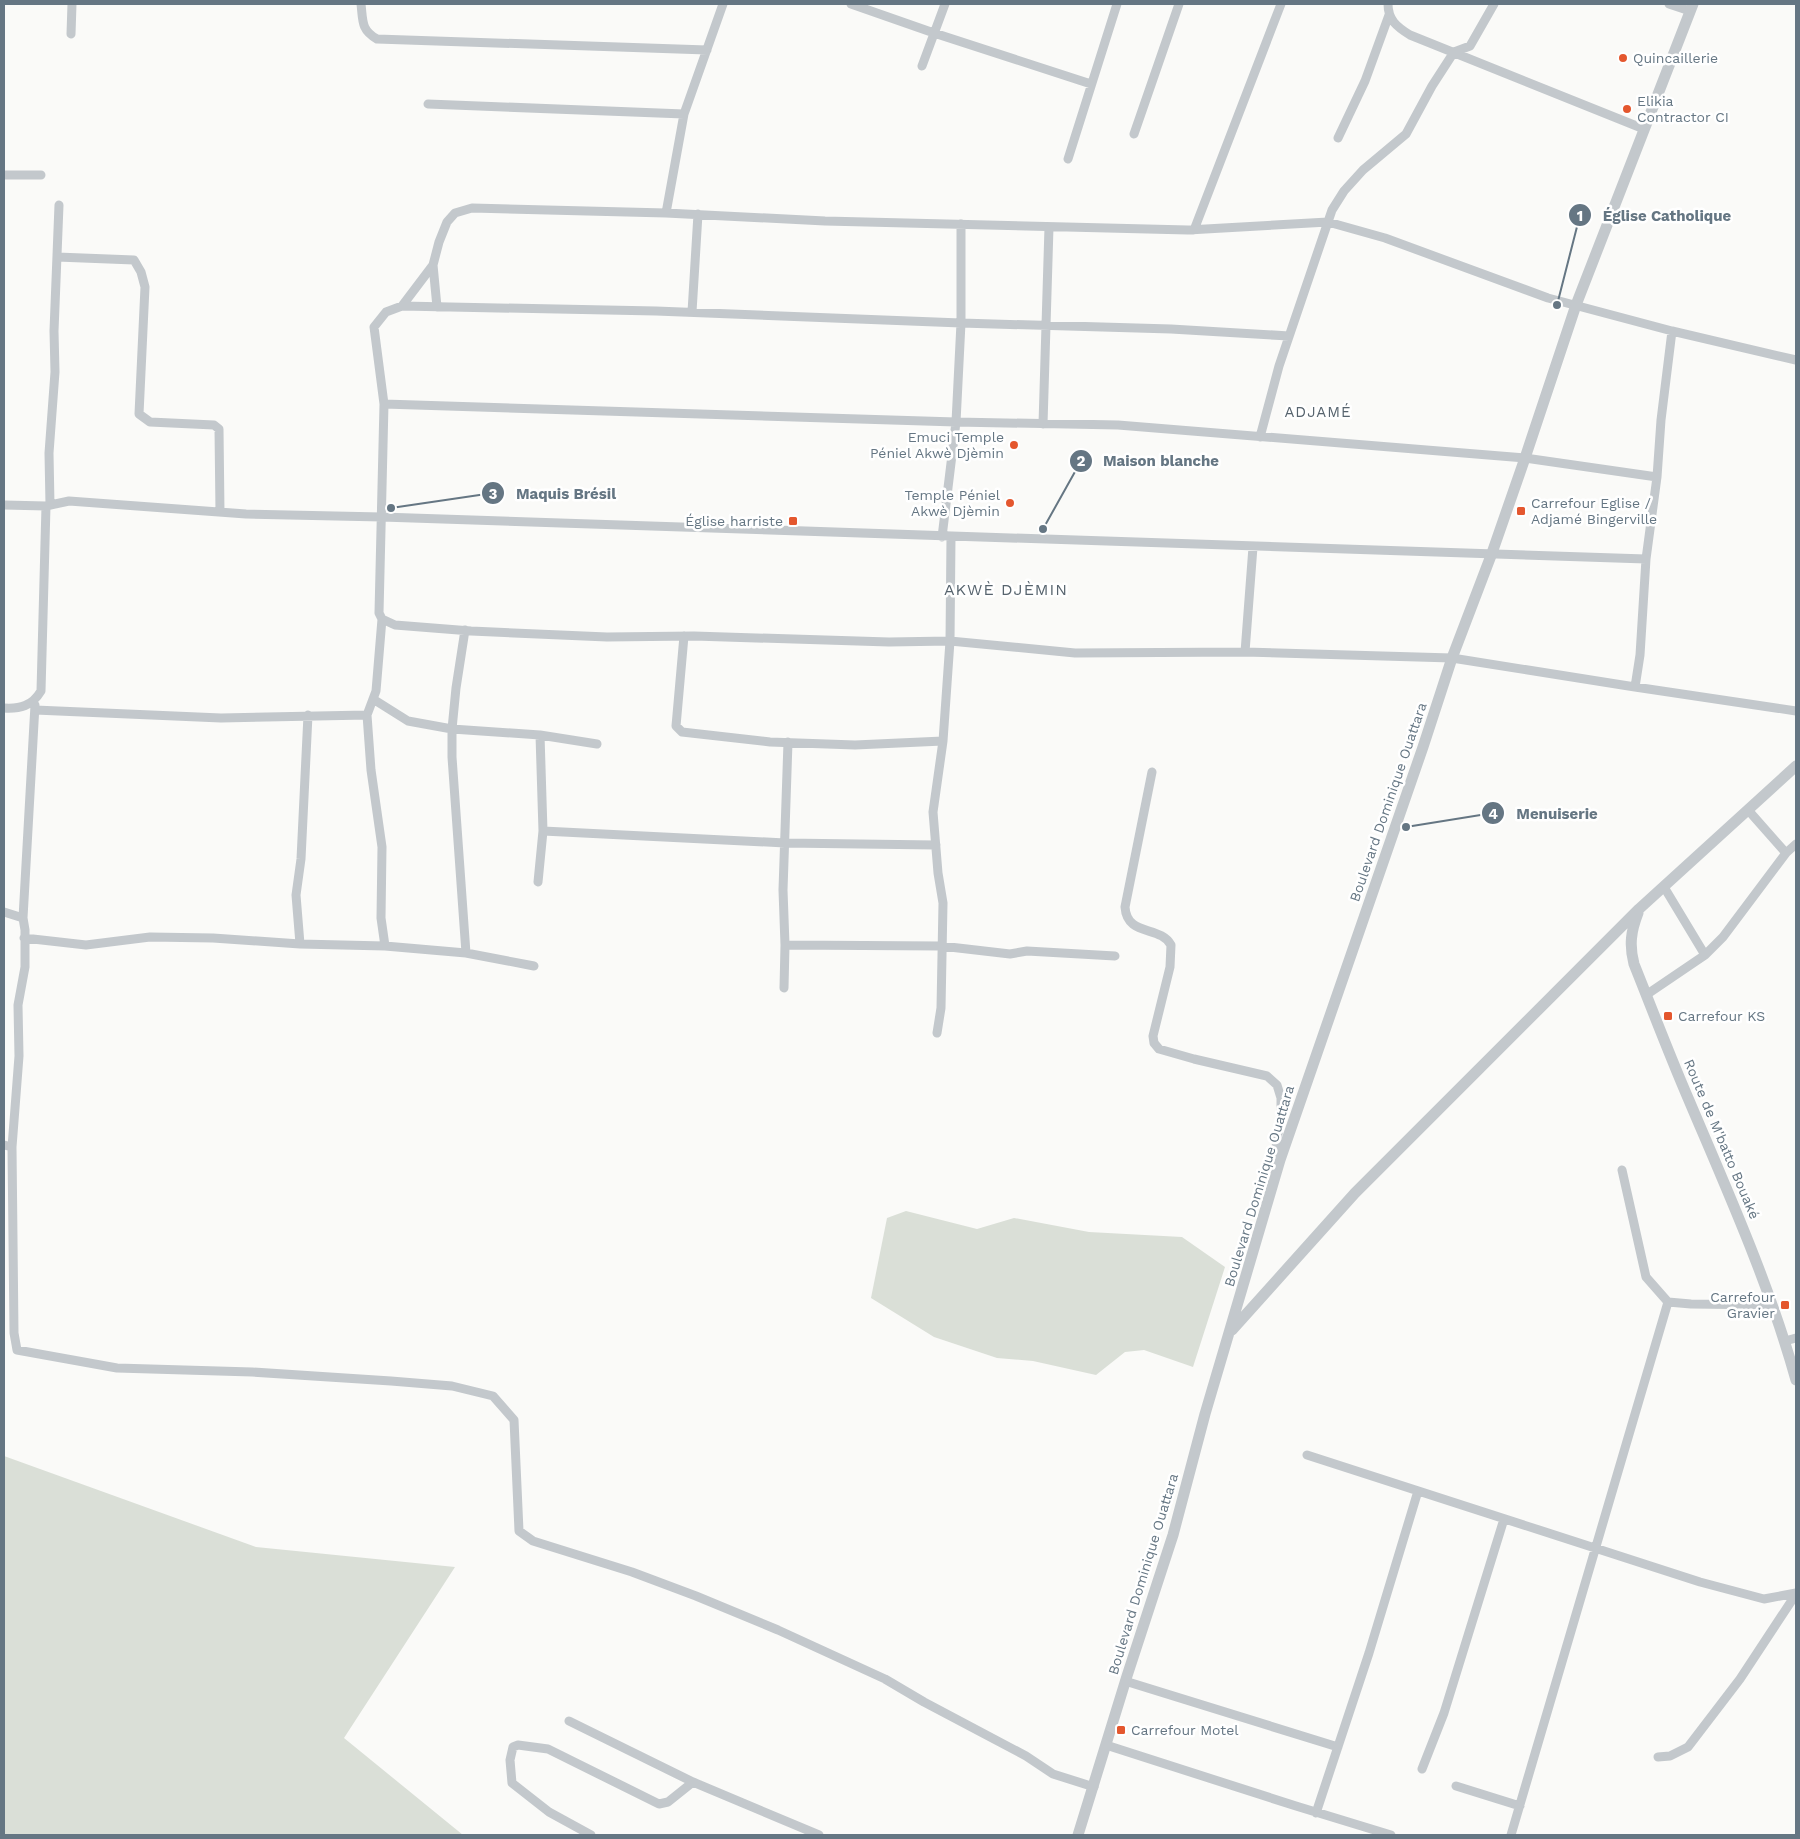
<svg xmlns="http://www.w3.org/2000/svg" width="1800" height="1839" font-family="'Work Sans',sans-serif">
	<rect width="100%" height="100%" fill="#fafaf8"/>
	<path fill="#dadfd7" d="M906,1211L977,1229L1014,1218L1089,1232L1182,1237L1225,1267L1193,1367L1144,1350L1125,1352L1096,1375L1033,1361L997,1358L934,1337L871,1298L887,1218Z
		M4,1456L256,1547L455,1567L344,1738L463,1835H4Z"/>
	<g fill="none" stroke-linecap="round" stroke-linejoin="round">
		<path stroke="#c3c8cc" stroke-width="9" d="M361,4C363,21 361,30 377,39L707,50
			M851,4L934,33L1091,84
			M1388,4C1388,20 1397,27 1410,35L1644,129
			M1669,4L1690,11
			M71,34L72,4
			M922,66L945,4
			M428,104L684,114
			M1134,134L1179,4
			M1338,138L1365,81L1389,15
			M1068,159L1117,4
			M4,175H41
			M666,213L684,114L723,4
			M1194,230L1281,4
			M57,257L134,260L141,272L145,287L139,414L150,422L214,425L219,429L220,512
			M402,306L433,265
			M437,307L433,265L439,242L447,222L455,213L472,208L666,213L825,221L1188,230L1328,222L1385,238L1548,298L1672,331L1796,360
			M692,312L698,214
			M1289,336L1171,329L961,323L656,311L402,306L386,312L374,327L384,404L379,613L382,619L395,625L471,631L607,637L694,636L889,642L950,641L1075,653L1245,652L1452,658L1635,687
			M384,404L956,422L1118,425L1525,458L1657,477L1661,420L1672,331
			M1043,424L1049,227
			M1260,437L1279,366L1332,210L1344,191L1363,170L1406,134L1432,86L1454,52L1470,46L1494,4
			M1657,477L1646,559L1640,655L1635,687L1796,711
			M4,505L46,506L69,501L246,514L382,517L1646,559
			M50,505L49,453L55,372L54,331L59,205
			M942,537L956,422L961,323V224
			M382,619L376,691L367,715L371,770L382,847L381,918L385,946
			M465,630L456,688L452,729L540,735L597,744
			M684,636L676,726L682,732L770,742L855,745L943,741
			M1245,652L1253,547
			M373,699L408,721L452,729V757L466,953
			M4,708C20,709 32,706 41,691L46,506
			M35,710L221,718L367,715
			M1152,772L1125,907C1127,937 1160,925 1171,945L1170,967L1153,1036L1154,1043L1159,1049L1194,1059L1267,1076L1277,1085L1281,1098V1115L1276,1147L1280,1160
			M1748,810L1786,853
			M543,831L785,843L936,845
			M538,882L543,831L540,735
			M1664,887L1705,955
			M4,912L23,918L25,930V967L18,1005L19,1056L12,1147
			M23,918L35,705
			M24,938L86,945L150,937L213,938L300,944L385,946L466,953L534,966
			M300,944L296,895L301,859L308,715
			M785,945L941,946L1010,954L1027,951L1115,956
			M784,988L785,945L783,890L788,742
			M1646,995L1705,955L1723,937L1786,853L1796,844
			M937,1033L941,1008L943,903L938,873L933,812L943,741L950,641L951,537
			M4,1145L12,1147L14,1333L17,1350L117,1368L252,1372L391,1381L452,1386L493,1396L514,1420L519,1531L533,1541L632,1572L696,1596L778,1630L885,1679L924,1702L1026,1756L1053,1774L1094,1787
			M1622,1170L1646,1277L1668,1302L1691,1304L1772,1305
			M1785,1341L1796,1338
			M1307,1455L1700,1582L1764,1599L1796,1593
			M1125,1681L1338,1747
			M569,1721L693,1782L819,1835
			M1106,1745L1296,1806L1391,1835
			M1658,1757L1670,1756L1688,1747L1740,1679L1796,1594
			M1422,1769L1444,1713L1504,1519
			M1456,1786L1520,1806
			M1316,1813L1369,1653L1418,1491
			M591,1835L549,1812L512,1783L510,1760L513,1747L518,1745L548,1749L659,1804L668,1802L693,1782
			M1511,1835L1668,1302"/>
		<path stroke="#c3c8cc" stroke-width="11" d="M1638,913C1631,931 1629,945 1634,964C1652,1009 1669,1054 1688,1098C1727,1190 1769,1283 1796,1380
			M1232,1330L1355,1193L1639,909L1796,766
			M1078,1835L1127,1676L1173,1535L1205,1414L1280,1160L1423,747L1452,658L1492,553L1525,458L1576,305L1693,4"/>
	</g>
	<g fill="#e4572e" stroke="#fff" stroke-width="2">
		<circle cx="1623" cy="58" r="5"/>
		<circle cx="1627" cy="109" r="5"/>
		<circle cx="1014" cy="445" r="5"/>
		<circle cx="1010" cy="503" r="5"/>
		<rect x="1516" y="506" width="10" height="10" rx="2.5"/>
		<rect x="788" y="516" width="10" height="10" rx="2.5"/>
		<rect x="1663" y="1011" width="10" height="10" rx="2.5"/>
		<rect x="1780" y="1300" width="10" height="10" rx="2.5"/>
		<rect x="1116" y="1725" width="10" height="10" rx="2.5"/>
	</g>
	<g text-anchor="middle" stroke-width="5" stroke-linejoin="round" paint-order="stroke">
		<g font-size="14" fill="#657683" stroke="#fff" text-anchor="start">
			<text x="1633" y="63">Quincaillerie</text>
			<text x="1637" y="106">Elikia<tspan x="1637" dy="16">Contractor CI</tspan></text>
			<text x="1004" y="442" text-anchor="end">Emuci Temple<tspan x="1004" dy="16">Péniel Akwè Djèmin</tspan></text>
			<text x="1000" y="500" text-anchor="end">Temple Péniel<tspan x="1000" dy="16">Akwè Djèmin</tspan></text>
			<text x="1531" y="508">Carrefour Eglise /<tspan x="1531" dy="16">Adjamé Bingerville</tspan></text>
			<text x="783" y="526" text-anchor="end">Église harriste</text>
			<text x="1678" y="1021">Carrefour KS</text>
			<text x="1775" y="1302" text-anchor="end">Carrefour<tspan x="1775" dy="16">Gravier</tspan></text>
			<text x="1131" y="1735">Carrefour Motel</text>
		</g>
		<g font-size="14" fill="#657683" stroke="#fff">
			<text transform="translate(1388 802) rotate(-71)" y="5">Boulevard Dominique Ouattara</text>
			<text transform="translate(1722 1139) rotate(67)" y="5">Route de M'batto Bouaké</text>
			<text transform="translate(1259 1186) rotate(-73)" y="5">Boulevard Dominique Ouattara</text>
			<text transform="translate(1143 1574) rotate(-73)" y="5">Boulevard Dominique Ouattara</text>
		</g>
		<g font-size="15" letter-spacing="1" fill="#57646e" stroke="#fff">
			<text x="1318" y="417">ADJAMÉ</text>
		</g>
		<g font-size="16" letter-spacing="1" fill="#57646e" stroke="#fff">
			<text x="1006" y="595">AKWÈ DJÈMIN</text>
		</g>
	</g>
	<path fill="none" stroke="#657683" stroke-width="2" d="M1557 305L1580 215M1043 529L1081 461M391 508L493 493M1406 827L1493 813"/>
	<g fill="#657683" stroke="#fff" stroke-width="2">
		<circle cx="1557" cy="305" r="5"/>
		<circle cx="1043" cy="529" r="5"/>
		<circle cx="391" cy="508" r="5"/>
		<circle cx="1406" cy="827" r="5"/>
		<circle cx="1580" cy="215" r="12"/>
		<circle cx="1081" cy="461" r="12"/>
		<circle cx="493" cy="493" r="12"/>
		<circle cx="1493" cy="813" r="12"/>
	</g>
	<g font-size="15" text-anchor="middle" font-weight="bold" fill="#fff">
		<text x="1580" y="221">1</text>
		<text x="1081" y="466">2</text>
		<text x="493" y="499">3</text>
		<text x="1493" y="819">4</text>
	</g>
	<g font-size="15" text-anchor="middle" font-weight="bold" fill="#657683" stroke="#fff" stroke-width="5" stroke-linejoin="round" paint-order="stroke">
		<text x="1667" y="221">Église Catholique</text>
		<text x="1161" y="466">Maison blanche</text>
		<text x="566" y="499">Maquis Brésil</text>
		<text x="1557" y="819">Menuiserie</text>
	</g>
	<rect width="1800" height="1839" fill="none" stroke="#657683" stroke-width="10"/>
</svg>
